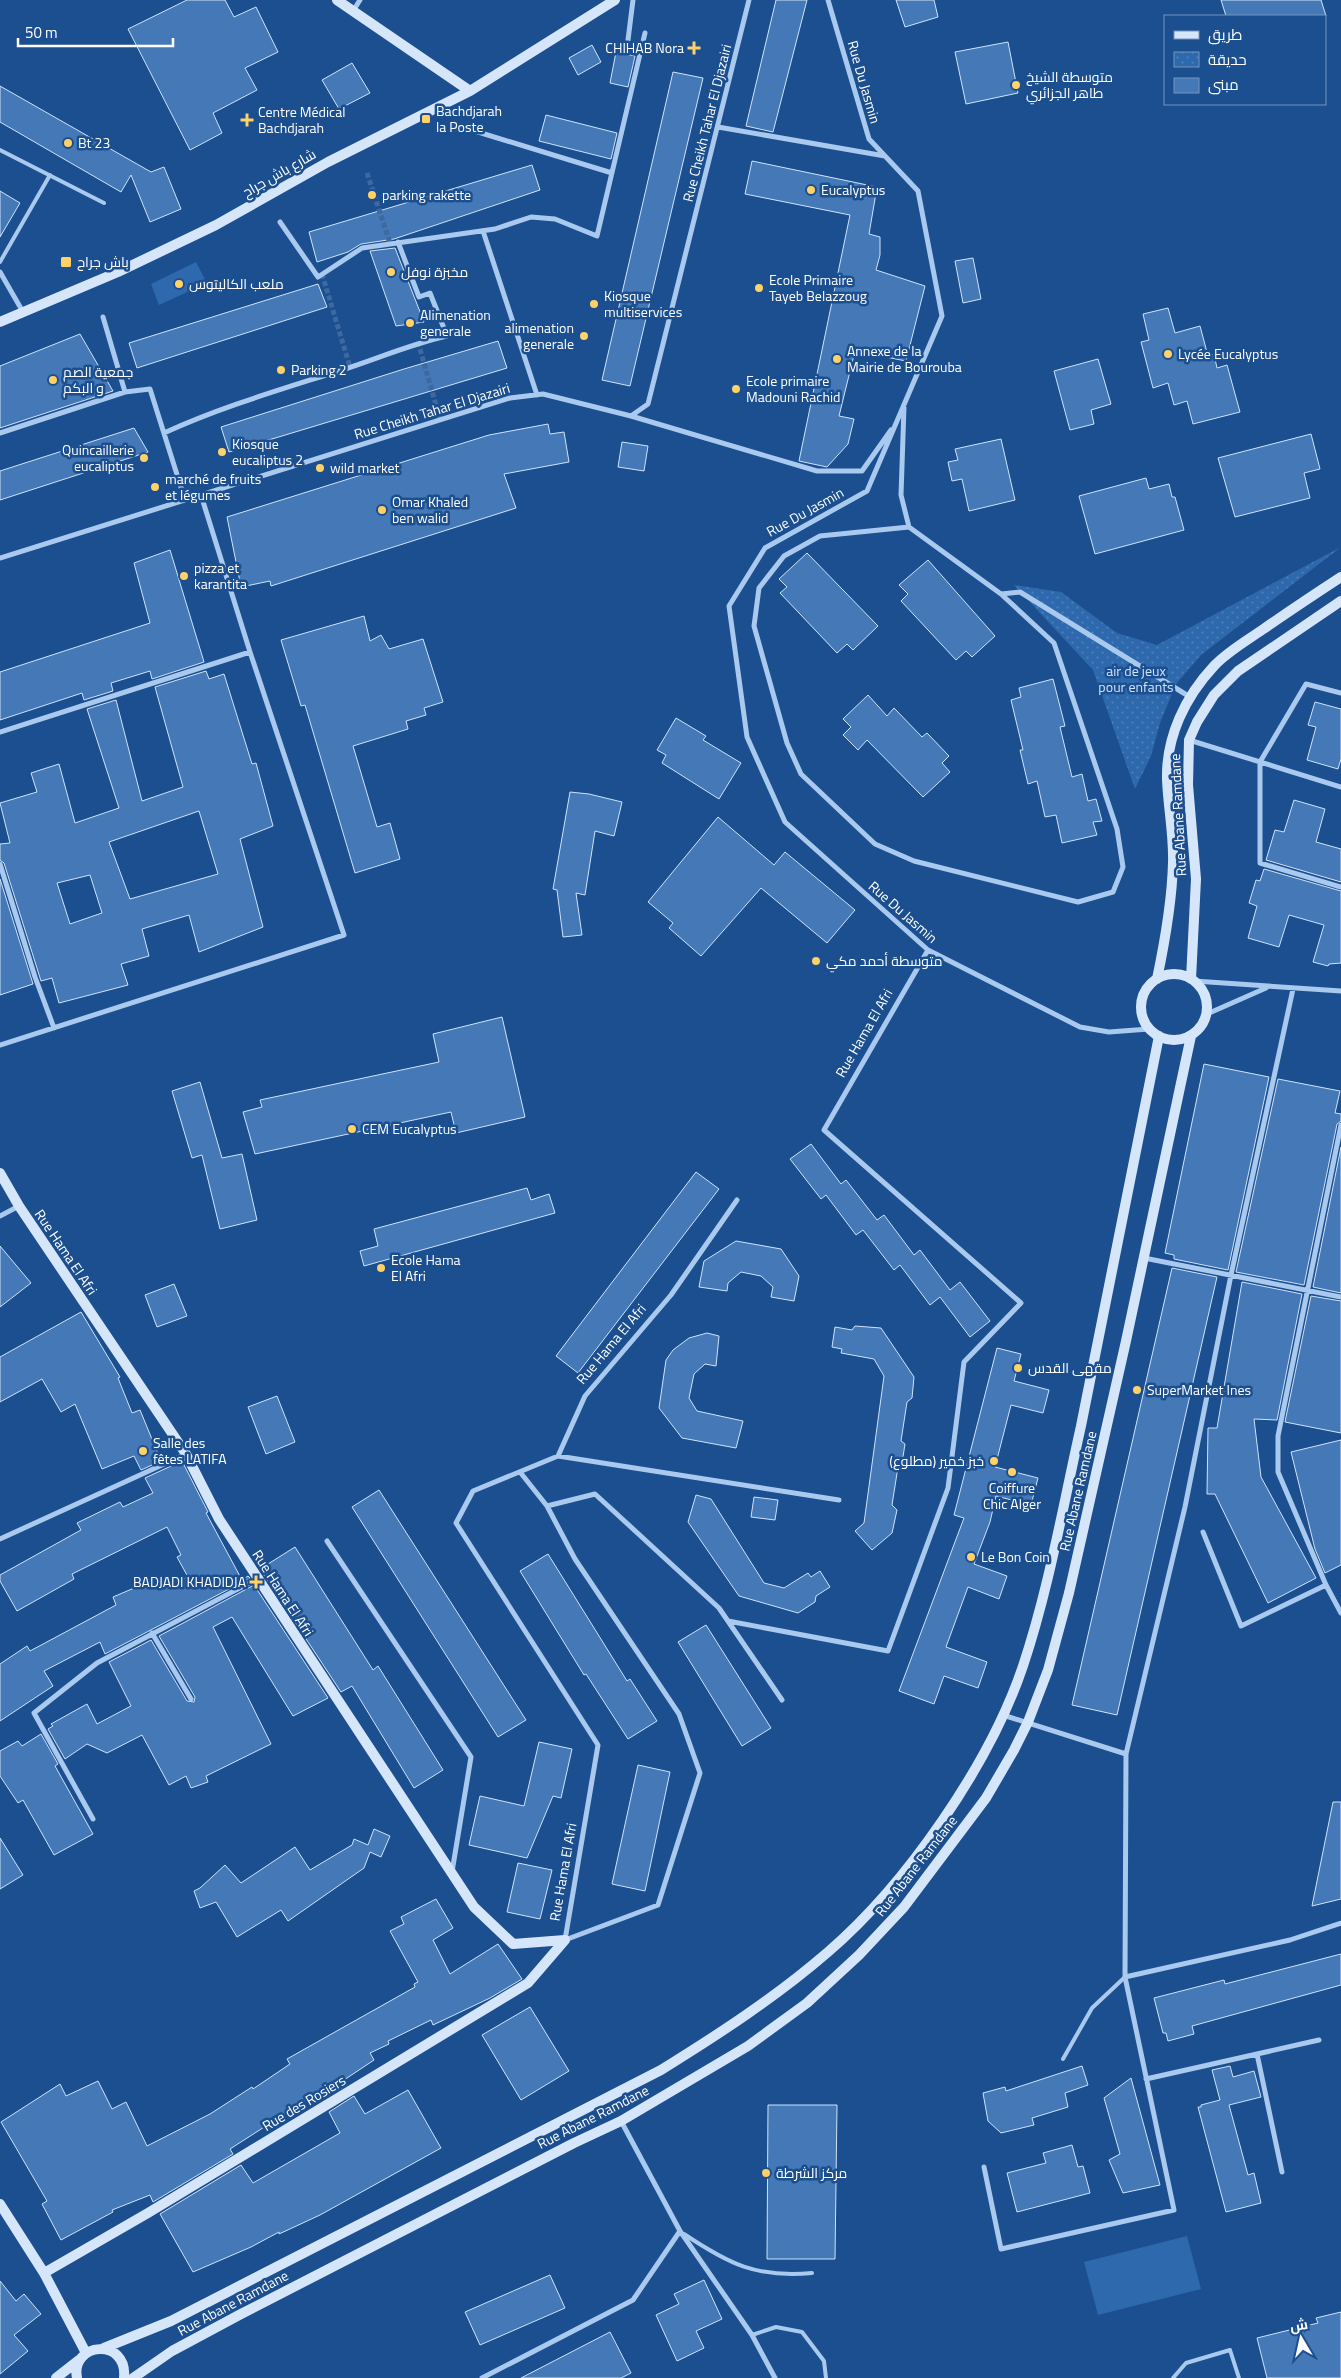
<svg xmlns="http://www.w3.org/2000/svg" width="1341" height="2378" font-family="'Titillium Web',Cairo,sans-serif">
	<defs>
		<pattern id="park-dots" width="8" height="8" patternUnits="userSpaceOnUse" patternTransform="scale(1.25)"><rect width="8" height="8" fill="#2e69ad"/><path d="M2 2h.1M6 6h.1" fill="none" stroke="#4d80b9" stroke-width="1.8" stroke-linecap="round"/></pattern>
	</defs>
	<rect width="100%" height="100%" fill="#1b4f8f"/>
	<path fill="#2e69ad" d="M196,262L207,283L159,305L151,284Z
		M1187,2236L1201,2289L1098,2315L1084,2262Z"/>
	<path fill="url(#park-dots)" d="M1341,547L1201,655L1176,684L1160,723L1151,756L1135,789L1093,670L1014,585L1061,592L1117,633L1157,645Z"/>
	<path fill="#4478b7" stroke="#cfe3fa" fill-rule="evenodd" d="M187,0H225L234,17L256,7L278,52L245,68L257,90L213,113L222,133L190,150L128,29Z
		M776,0H807L773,132L746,126Z
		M896,0H934L938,17L905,27Z
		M1221,0H1321L1326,16H1226Z
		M1008,42L1018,93L966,104L955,52Z
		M592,45L601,62L578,75L569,58Z
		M616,52L635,56L628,87L610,83Z
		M352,63L370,93L339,109L322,80Z
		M673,72L703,78L630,386L602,380Z
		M0,86L151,172L164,167L181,209L150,222L131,175L121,192L0,122Z
		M546,115L617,133L611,159L539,141Z
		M752,161L877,187L869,234L880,237V255L876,270L925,286L906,361L855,351L839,416L854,419L848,444L827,467L799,461L850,215L745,194Z
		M532,165L540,190L394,239L361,244L348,252L317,262L309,232Z
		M0,191L20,203L0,237Z
		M395,248L415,299L424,322L396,326L370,251Z
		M973,258L981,299L963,303L955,261Z
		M318,284L327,307L137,368L129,343Z
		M1168,308L1175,333L1200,326L1208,356L1214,354L1217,368L1227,365L1240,412L1193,424L1187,401L1174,405L1168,383L1153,388L1141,342L1149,340L1143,314Z
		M80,334L113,391L0,428V366Z
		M498,341L507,368L229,452L221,427L404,369Z
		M1098,359L1111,404L1091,410L1094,424L1070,430L1054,371Z
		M548,424L550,434L564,432L569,462L504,474L516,508L271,586L270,581L241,587L227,517L489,435Z
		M134,428L148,452L0,500V471Z
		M1311,434L1320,469L1304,473L1310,498L1235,517L1218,458Z
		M1001,439L1015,500L969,511L962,479L952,481L948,462L958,460L955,449Z
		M622,442L648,446L644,471L618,467Z
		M1146,478L1149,489L1169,484L1172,497H1175L1184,530L1095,554L1079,496Z
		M170,550L204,662L152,679L150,671L111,683L113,691L84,700L82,693L0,720V672L150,623L134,563Z
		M807,553L878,626L853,650L847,644L837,653L780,593L787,587L779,579Z
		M928,560L995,636L972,657L966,651L956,660L901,601L908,594L899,585Z
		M364,616L370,641L381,635L389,649L423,639L443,702L424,708L426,715L406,721L408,729L353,746L377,827L390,823L400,859L355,873L305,705L301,706L281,640Z
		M206,671L209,679L224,674L252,764L256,763L273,826L240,839L263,927L199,952L189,915L142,929L149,956L121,964L128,985L59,1003L52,978L41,981L4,863L0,860V844L10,843L0,803L37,792L31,773L59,764L75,823L119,808L87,709L116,700L142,801L183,787L155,687ZM199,811L218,874L130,899L109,842ZM90,875L102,913L70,924L57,883Z
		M1053,679L1065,726L1060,727L1072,777L1082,774L1088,801L1096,799L1102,821L1093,822L1097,835L1062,843L1056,815L1045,817L1037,781L1028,784L1020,750H1023L1011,700L1021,697L1019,688Z
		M868,695L887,716L894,708L922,737L927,733L949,756L942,763L950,772L923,797L867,740L858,750L843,735L851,727L843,719Z
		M1315,702L1341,709V759L1338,769L1307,760L1316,727L1308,725Z
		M676,718L706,736L703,740L741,763L719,799L662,763L666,755L657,750Z
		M570,792L589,794L622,802L614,836L595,831L585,895L576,893L582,935L563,937L557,890L553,889Z
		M1294,800L1325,809L1316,842L1341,849V882L1266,860L1275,830L1284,832Z
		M718,817L774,865L785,852L855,910L827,943L761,888L701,956L669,928L673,923L648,902Z
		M1264,869L1341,891V963L1329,964L1328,966L1313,962L1324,925L1289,915L1279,947L1248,938L1257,906L1249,903L1256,880L1260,881Z
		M0,879L33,984L0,995Z
		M502,1017L525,1117L456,1133L451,1112L255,1154L243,1112L262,1107L260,1100L439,1062L433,1034Z
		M1204,1064L1269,1077L1228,1270L1174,1259V1255L1165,1253Z
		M1278,1079L1340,1091L1335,1113L1341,1114V1121L1337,1124L1304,1285L1236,1272Z
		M200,1082L222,1158L242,1154L257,1220L220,1229L202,1155L192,1158L172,1091Z
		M811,1144L841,1184L846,1180L877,1220L884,1215L914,1255L920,1250L950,1290L960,1282L990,1321L970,1337L940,1297L930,1305L900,1265L894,1270L863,1230L856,1235L826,1195L821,1199L790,1159Z
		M1341,1147V1293L1313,1287Z
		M696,1172L719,1189L578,1373L556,1356Z
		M527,1188L531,1200L549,1194L555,1213L364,1266L360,1251L378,1246L374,1229Z
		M736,1241L781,1249L799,1276L794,1301L771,1297L773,1287L761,1276L741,1272L728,1283L727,1291L699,1287L704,1261Z
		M0,1246L31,1283L0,1307Z
		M1172,1268L1217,1277L1117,1715L1072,1705Z
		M1242,1282L1302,1294L1277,1420L1254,1419L1261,1477L1316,1578L1268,1603L1215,1494H1207L1208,1428H1217Z
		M174,1284L187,1316L157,1327L145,1295Z
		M1311,1296L1341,1301V1433L1285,1422Z
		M81,1312L120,1377L118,1378L132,1413L140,1410L161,1461L141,1470L134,1456L102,1469L75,1404L61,1412L42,1379L0,1402V1357Z
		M855,1326L881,1328L914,1377L912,1398L907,1402L901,1441L905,1444L902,1463L898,1467L892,1505L897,1510L892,1533L872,1550L855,1531L864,1523L884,1376L874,1359L841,1353L842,1349L832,1347L835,1327L852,1330Z
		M707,1333L719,1336L716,1366L705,1364L694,1374L689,1398L697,1411L743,1421L736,1448L682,1438L659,1408L666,1360L673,1350L689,1338Z
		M997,1348L1021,1354L1014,1381L1049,1390L1043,1413L1011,1405L995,1467L1038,1478L1031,1505L996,1496L990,1522L974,1564L1007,1576L999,1599L968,1587L946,1647L987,1662L978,1688L944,1676L934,1704L899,1691L964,1518L954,1515Z
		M277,1396L295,1442L266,1454L248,1407Z
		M1341,1440V1565L1325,1573L1315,1549L1291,1452Z
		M182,1461L208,1512L206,1513L242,1580L248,1576L250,1578L105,1654L100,1642L44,1671L53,1686L0,1721V1664L27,1646L30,1651L116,1605L113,1597L153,1580L157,1589L188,1577L177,1557L181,1555L167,1527L72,1574L74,1579L17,1611L0,1581V1575L81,1530L77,1523L120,1502L123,1507L153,1493L145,1478Z
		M379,1490L526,1720L498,1737L352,1507Z
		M696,1495L711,1499L764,1583L784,1588L808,1573L811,1577L820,1571L830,1587L816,1596L815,1602L798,1613L739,1596L688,1522Z
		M754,1497L778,1500L775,1520L751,1517Z
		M295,1547L373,1670L378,1666L443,1770L414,1788L352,1686L341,1692L260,1569Z
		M548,1554L627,1681L630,1679L657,1721L628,1739L586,1674L584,1675L520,1571Z
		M254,1585L328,1698L293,1716L232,1617L213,1627L271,1744L206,1776L208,1782L191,1788L186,1776L169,1785L142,1735L107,1753L87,1744L65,1759L48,1729L53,1726L51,1724L87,1704L97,1724L131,1706L109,1662L151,1640L187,1701L194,1702L195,1697L159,1636Z
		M706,1625L771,1728L742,1746L678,1642Z
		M41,1734L58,1764L55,1766L93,1834L54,1855L23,1800L18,1803L0,1776V1751L18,1741L22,1746Z
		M539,1742L572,1749L561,1798L553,1796L527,1858L469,1845L480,1796L524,1806Z
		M638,1765L670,1772L645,1891L612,1884Z
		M1333,1802H1341V1899L1312,1906Z
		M374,1829L390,1836L381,1857L370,1852L364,1868L288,1921L281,1910L237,1937L216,1902L200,1908L194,1891L200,1888L225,1865L241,1883L295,1847L310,1870L352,1845L354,1839L368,1845Z
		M0,1838L23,1875L0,1889Z
		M518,1863L552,1870L540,1919L507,1912Z
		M436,1899L453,1928L433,1940L450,1974L498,1944L522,1979L490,1998L433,2025L431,2020L388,2041L389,2044L370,2053L374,2060L344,2080L347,2085L323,2099L321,2097L314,2102L311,2097L230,2149L233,2154L153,2202L150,2195L112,2210L113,2212L61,2240L42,2204L47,2201L1,2122L60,2084L66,2096L98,2081L112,2109L126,2102L147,2146L210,2114L252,2087L253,2089L290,2064L287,2059L415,1987L414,1984L418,1982L390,1931L404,1924L401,1917Z
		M1341,1954V1985L1192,2026L1194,2034L1168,2041L1166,2033H1163L1154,1998L1224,1980L1225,1984Z
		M530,2007L569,2071L521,2100L482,2035Z
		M1082,2066L1088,2085L1065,2093L1068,2107L1032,2118L1034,2125L1001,2133L988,2121L983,2093L1005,2087L1006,2091Z
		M1230,2066L1233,2077L1254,2071L1261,2097L1229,2105L1248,2175L1254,2173L1261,2203L1226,2212L1198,2107H1201V2105L1220,2100L1212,2070Z
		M1131,2078L1160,2185L1123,2193L1109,2160L1120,2154L1104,2098Z
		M408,2090L441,2148L320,2215L279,2234V2232L251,2247L193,2272L160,2214L241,2165L253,2183L340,2133L329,2112L354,2096L365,2114Z
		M768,2105H837L835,2259H767Z
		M1072,2145L1078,2167L1083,2166L1090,2193L1017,2212L1007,2173L1046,2163L1043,2153Z
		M550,2275L565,2308L480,2345L465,2312Z
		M704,2280L722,2319L696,2331L704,2348L677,2361L656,2315L679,2304L674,2294Z
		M0,2281L16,2301L24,2294L41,2314L14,2335L28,2351L0,2374Z
		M1341,2312V2378H1267L1257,2338L1318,2323L1316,2318Z
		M610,2332L631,2373L621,2378H521Z"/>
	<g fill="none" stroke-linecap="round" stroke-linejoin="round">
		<path stroke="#3d69a0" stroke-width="5" stroke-dasharray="5 2.5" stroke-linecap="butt" d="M367,173L390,243
			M322,274L350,367
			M418,342L440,419"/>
		<path stroke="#a9c9ee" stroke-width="4" d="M0,150L104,203
			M0,262L50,175
			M1063,2059L1092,2008L1125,1977
			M684,2234C729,2264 756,2278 812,2273
			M752,2335L776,2327L802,2332L824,2361L826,2378
			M1173,2378L1186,2363L1230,2350L1239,2378"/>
		<path stroke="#a9c9ee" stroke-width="5" d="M828,0L869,139L918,191L942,316L867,491L765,548L729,606L747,737L785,822L928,950L1080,1027L1109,1032L1149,1029
			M353,11L360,0
			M628,40L633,0
			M452,124L612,173
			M718,127L885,156
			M280,222L318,277L362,248L495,229L531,217L555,219L597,236L645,33
			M483,231L537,395
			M0,272L23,312
			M103,317L125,392L150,389L185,500
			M904,407L901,495L909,527L1001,594L1054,643L1117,829L1123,867L1113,892L1078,902L914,861L875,844L801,774L787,743L754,626L759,588L784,556L820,536L909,527
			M631,416L817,471H862L891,430
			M0,433L125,392
			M164,433C223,406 283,389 345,369C379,358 411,344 447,336L430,293L419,297L398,242
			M0,558L510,398L543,394L631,416L648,404L749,0
			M1001,594L1020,592L1190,697
			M1341,693L1306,684L1260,762V863L1341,887
			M0,732L250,652
			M1189,740L1341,787
			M0,864L35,977L54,1028
			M1194,981L1341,991
			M1207,1014L1266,988
			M0,1045L344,935L250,652L201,495
			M1341,1125L1278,1436V1472L1326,1585L1341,1613
			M0,1216L19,1206
			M1144,1258L1341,1297
			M558,1456L839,1500
			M520,1472L547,1506L575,1559L679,1714L700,1773L658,1905L565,1940
			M547,1506L595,1494L719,1608L782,1700
			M1203,1532L1241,1626L1326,1585
			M0,1539L186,1454
			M327,1541L471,1757L452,1872
			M728,1621L888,1651L948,1488L964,1362L1021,1303L824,1130L928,950
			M152,1633L191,1699
			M1126,1754L1185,1507L1231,1275L1293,989
			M93,1819L34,1713L97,1663L257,1579
			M565,1940L598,1745L456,1523L473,1491L558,1456L585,1396L671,1295L737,1200
			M1125,1977L1290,1940L1341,1923
			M1257,2054L1282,2172
			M1146,2079L1319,2040
			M984,2167L1001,2249L1174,2210L1125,1977L1126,1754L1003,1715
			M680,2231L752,2335L775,2378
			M482,2378L633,2300L680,2231L621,2121"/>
		<path stroke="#d6e6fa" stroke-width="10" d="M337,0L470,91
			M0,322L118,272L216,225L328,162L470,91L615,0
			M1141 1007a33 33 0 1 1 66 0a33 33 0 1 1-66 0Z
			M1157,979C1165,941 1172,902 1173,863C1174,835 1168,807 1167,779C1166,737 1185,697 1214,666C1227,652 1246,641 1262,630C1288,612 1315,594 1341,577
			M1191,979L1196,879L1188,785L1189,740L1197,722L1214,695L1238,671L1341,601
			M0,1173L19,1206L186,1454L219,1519L474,1907L513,1944L565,1940
			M0,2204L44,2273L86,2353
			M44,2273L148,2213L528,1983L565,1940
			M104,2348L171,2321L661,2070C719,2034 776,1997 828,1952C906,1885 990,1764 1023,1666C1049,1588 1063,1506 1081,1426C1108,1296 1134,1166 1159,1036
			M56,2378L79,2360
			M77,2378C70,2342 128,2337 124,2378
			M133,2378L172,2351L241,2314L574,2143L621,2121L748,2046L807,2003L859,1955L904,1907L986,1798L1014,1750L1028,1722L1048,1670L1069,1593L1126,1341L1191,1036"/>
	</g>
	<g fill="#ffd166" stroke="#1b4f8f" stroke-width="2">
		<path d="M691.5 40.5h5v5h5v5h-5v5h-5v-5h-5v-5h5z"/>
		<circle cx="1016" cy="85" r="5"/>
		<rect x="421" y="114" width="10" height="10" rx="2.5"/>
		<path d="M244.5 112.5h5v5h5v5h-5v5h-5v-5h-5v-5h5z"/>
		<circle cx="68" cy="143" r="5"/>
		<circle cx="811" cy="190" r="5"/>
		<circle cx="372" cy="195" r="5"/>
		<rect x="60" y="256" width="12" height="12" rx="2.5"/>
		<circle cx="391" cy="272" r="5"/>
		<circle cx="179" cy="284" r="5"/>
		<circle cx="759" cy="288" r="5"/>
		<circle cx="594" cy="304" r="5"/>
		<circle cx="410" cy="323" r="5"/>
		<circle cx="584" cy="336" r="5"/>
		<circle cx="1168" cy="354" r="5"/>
		<circle cx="837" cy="359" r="5"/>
		<circle cx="281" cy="370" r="5"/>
		<circle cx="53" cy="380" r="5"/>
		<circle cx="736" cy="389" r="5"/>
		<circle cx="222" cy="452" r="5"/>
		<circle cx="144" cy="458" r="5"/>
		<circle cx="320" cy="468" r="5"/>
		<circle cx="155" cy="487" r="5"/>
		<circle cx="382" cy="510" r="5"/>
		<circle cx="184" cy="576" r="5"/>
		<circle cx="816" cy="961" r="5"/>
		<circle cx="352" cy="1129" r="5"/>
		<circle cx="381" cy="1268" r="5"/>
		<circle cx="1018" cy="1368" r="5"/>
		<circle cx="1137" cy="1390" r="5"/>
		<circle cx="143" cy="1451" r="5"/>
		<circle cx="994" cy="1461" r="5"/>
		<circle cx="1012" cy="1472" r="5"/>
		<circle cx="971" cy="1557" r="5"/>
		<path d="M253.5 1574.5h5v5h5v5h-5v5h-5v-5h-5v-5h5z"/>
		<circle cx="766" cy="2173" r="5"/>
	</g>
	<g text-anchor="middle" stroke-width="5" stroke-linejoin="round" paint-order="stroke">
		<g font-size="14" fill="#fff" stroke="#1b4f8f" text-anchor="start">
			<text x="684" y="53" text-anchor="end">CHIHAB Nora</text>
			<text x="1026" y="82">متوسطة الشيخ<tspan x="1026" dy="16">طاهر الجزائري</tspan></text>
			<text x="436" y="116">Bachdjarah<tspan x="436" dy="16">la Poste</tspan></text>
			<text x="258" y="117">Centre Médical<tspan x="258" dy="16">Bachdjarah</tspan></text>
			<text x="78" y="148">Bt 23</text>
			<text x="821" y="195">Eucalyptus</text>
			<text x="382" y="200">parking rakette</text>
			<text x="77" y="267">باش جراح</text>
			<text x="401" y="277">مخبزة نوفل</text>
			<text x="769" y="285">Ecole Primaire<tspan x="769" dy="16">Tayeb Belazzoug</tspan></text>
			<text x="189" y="289">ملعب الكاليتوس</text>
			<text x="604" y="301">Kiosque<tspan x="604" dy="16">multiservices</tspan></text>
			<text x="420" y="320">Alimenation<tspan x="420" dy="16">generale</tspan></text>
			<text x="574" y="333" text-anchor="end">alimenation<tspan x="574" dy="16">generale</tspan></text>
			<text x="847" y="356">Annexe de la<tspan x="847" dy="16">Mairie de Bourouba</tspan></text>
			<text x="1178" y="359">Lycée Eucalyptus</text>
			<text x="291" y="375">Parking 2</text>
			<text x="63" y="377">جمعية الصم<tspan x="63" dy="16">و البكم</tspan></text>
			<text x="746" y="386">Ecole primaire<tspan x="746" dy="16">Madouni Rachid</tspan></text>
			<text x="232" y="449">Kiosque<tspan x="232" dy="16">eucaliptus 2</tspan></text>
			<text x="134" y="455" text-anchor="end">Quincaillerie<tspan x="134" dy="16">eucaliptus</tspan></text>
			<text x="330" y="473">wild market</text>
			<text x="165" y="484">marché de fruits<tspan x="165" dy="16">et légumes</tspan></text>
			<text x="392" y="507">Omar Khaled<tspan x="392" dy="16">ben walid</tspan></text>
			<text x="194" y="573">pizza et<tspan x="194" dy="16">karantita</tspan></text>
			<text x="826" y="966">متوسطة أحمد مكي</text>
			<text x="362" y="1134">CEM Eucalyptus</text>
			<text x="391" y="1265">Ecole Hama<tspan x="391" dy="16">El Afri</tspan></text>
			<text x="1028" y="1373">مقهى القدس</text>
			<text x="1147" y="1395">SuperMarket Ines</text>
			<text x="153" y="1448">Salle des<tspan x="153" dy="16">fêtes LATIFA</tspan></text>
			<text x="984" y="1466" text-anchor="end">خبز خمير (مطلوع)</text>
			<text x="1012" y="1493" text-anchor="middle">Coiffure<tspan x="1012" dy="16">Chic Alger</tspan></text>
			<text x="981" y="1562">Le Bon Coin</text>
			<text x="246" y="1587" text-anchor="end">BADJADI KHADIDJA</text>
			<text x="776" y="2178">مركز الشرطة</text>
		</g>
		<g font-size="14" fill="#fff" stroke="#1b4f8f">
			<text transform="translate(864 82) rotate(74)" y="5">Rue Du Jasmin</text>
			<text transform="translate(707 123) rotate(-76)" y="5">Rue Cheikh Tahar El Djazairi</text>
			<text transform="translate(279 173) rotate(-30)" y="5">شارع باش جراح</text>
			<text transform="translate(432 411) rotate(-17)" y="5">Rue Cheikh Tahar El Djazairi</text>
			<text transform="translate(805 512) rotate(-29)" y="5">Rue Du Jasmin</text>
			<text transform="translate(1178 815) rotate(-93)" y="5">Rue Abane Ramdane</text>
			<text transform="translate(903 912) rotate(41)" y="5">Rue Du Jasmin</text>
			<text transform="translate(864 1033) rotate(-60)" y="5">Rue Hama El Afri</text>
			<text transform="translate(66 1252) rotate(56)" y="5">Rue Hama El Afri</text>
			<text transform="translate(611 1344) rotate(-50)" y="5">Rue Hama El Afri</text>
			<text transform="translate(1078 1491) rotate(-77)" y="5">Rue Abane Ramdane</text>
			<text transform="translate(283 1593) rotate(57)" y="5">Rue Hama El Afri</text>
			<text transform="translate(916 1866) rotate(-52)" y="5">Rue Abane Ramdane</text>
			<text transform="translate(563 1872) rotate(-80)" y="5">Rue Hama El Afri</text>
			<text transform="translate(304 2103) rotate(-31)" y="5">Rue des Rosiers</text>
			<text transform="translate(593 2117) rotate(-27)" y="5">Rue Abane Ramdane</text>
			<text transform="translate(233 2303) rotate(-28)" y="5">Rue Abane Ramdane</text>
		</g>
		<g font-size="14" fill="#cfe3fa" stroke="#1b4f8f">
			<text x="1136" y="676">air de jeux<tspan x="1136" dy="16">pour enfants</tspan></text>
		</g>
	</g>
	<rect x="1164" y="15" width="162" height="90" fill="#1b4f8f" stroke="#7695bc"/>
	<rect x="1174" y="31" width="25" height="8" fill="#d6e6fa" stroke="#7695bc"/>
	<text x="1208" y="40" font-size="15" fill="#ffffff">طريق</text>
	<rect x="1174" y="52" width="25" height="15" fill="url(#park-dots)" stroke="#7695bc"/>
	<text x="1208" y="65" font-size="15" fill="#ffffff">حديقة</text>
	<rect x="1174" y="78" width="25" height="15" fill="#4478b7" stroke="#7695bc"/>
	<text x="1208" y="90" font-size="15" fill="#ffffff">مبنى</text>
	<g transform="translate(1301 2338) rotate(351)" stroke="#1b4f8f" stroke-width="4" paint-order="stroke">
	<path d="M0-4L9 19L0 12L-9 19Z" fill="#ffffff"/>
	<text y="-8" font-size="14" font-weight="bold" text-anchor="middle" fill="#ffffff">ش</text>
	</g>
	<path d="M18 38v8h155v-8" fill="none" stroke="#ffffff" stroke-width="2.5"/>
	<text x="25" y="38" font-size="15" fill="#ffffff" stroke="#1b4f8f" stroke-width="4" paint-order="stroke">50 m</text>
</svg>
